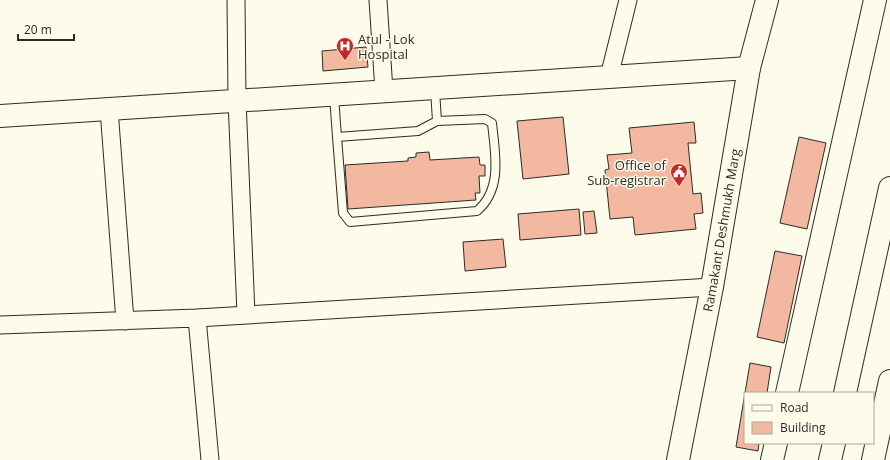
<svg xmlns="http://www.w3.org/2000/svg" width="890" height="460" font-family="'Open Sans',sans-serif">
	<rect width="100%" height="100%" fill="#fdfbea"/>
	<path fill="#f2b8a0" stroke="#2b2b2b" d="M366,47L368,67L323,71L322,51Z
		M563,117L569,174L523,179L517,121Z
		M694,122L696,143H688L693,194L701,193L703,213L694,214L696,229L635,235L633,217L610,219L605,170L609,169L607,155L632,153L629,128Z
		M799,137L826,143L807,229L780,223Z
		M429,152L430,160L479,157L480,165H485V176H479L480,193H475L476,200L348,209L345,165L408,161V158L416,157V153Z
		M579,209L581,235L520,240L518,214Z
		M594,211L597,233L585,234L583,212Z
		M503,239L506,267L465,271L463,242Z
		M775,251L802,256L784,343L757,337Z
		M750,363L771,367L767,393H745V443H759L758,451L736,447Z"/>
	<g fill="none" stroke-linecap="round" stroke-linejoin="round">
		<defs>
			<path id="lane" d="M435,90L437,121
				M334,96L337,137
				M485,119L492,123C495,153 503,189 477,211L350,222L343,213L337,137L418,131L437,121Z"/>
			<path id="street" d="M236,0L237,100L246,314
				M378,0L384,91
				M609,77L628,0
				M109,109L125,321
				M197,318L210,460
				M0,325L197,318L712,287"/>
			<g id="secondary">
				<path d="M0,116L749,68"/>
				<path d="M787,393L875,0"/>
				<path id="s1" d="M678,460L712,287L749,68L767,0"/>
				<path d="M772,460L776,443"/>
			</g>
			<path id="highway" d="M845,393L890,188
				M830,460L834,443
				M873,460L890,381"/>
		</defs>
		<use href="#lane" stroke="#2b2b2b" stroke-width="10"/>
		<use href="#street" stroke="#2b2b2b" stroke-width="19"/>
		<use href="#secondary" stroke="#2b2b2b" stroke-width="24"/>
		<use href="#highway" stroke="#2b2b2b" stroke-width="24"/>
		<use href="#lane" stroke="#fdfbea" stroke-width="8"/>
		<use href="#street" stroke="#fdfbea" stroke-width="17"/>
		<use href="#secondary" stroke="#fdfbea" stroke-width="22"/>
		<use href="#highway" stroke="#fdfbea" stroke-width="22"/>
	</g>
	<defs>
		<symbol id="hospital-pin" viewBox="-11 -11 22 30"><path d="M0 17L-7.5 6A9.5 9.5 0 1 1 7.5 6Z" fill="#c62828" stroke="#fdfbea"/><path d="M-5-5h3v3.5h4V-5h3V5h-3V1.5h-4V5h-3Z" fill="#fff"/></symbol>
		<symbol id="civic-pin" viewBox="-11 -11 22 30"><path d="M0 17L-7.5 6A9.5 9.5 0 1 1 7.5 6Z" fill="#c62828" stroke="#fdfbea"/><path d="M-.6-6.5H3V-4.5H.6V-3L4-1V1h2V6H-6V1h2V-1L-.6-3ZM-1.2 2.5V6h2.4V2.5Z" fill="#fff"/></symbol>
	</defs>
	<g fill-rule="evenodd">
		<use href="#hospital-pin" x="335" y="36" width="20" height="27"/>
		<use href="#civic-pin" x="669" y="162" width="20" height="27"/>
	</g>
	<g text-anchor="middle" stroke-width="3" stroke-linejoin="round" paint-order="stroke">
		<g font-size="13" fill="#2b2b2b" stroke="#fdfbea" text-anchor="start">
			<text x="358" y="44">Atul - Lok<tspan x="358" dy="15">Hospital</tspan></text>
			<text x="666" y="170" text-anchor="end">Office of<tspan x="666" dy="15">Sub-registrar</tspan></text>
		</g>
		<g font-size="13" fill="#2b2b2b" stroke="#fdfbea">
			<text dy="5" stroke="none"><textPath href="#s1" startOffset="234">Ramakant Deshmukh Marg</textPath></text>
		</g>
	</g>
	<rect x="744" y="392" width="130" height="52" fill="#fdfbea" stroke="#a9a89e"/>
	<rect x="752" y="405" width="20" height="6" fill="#fdfbea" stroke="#a9a89e"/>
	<text x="780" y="412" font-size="12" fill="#2b2b2b">Road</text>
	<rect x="752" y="422" width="20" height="12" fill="#f2b8a0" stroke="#a9a89e"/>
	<text x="780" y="432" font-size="12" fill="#2b2b2b">Building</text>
	<path d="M18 34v6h56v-6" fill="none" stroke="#2b2b2b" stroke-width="2"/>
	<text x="24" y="34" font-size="12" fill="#2b2b2b" stroke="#fdfbea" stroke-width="3" paint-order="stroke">20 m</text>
</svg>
